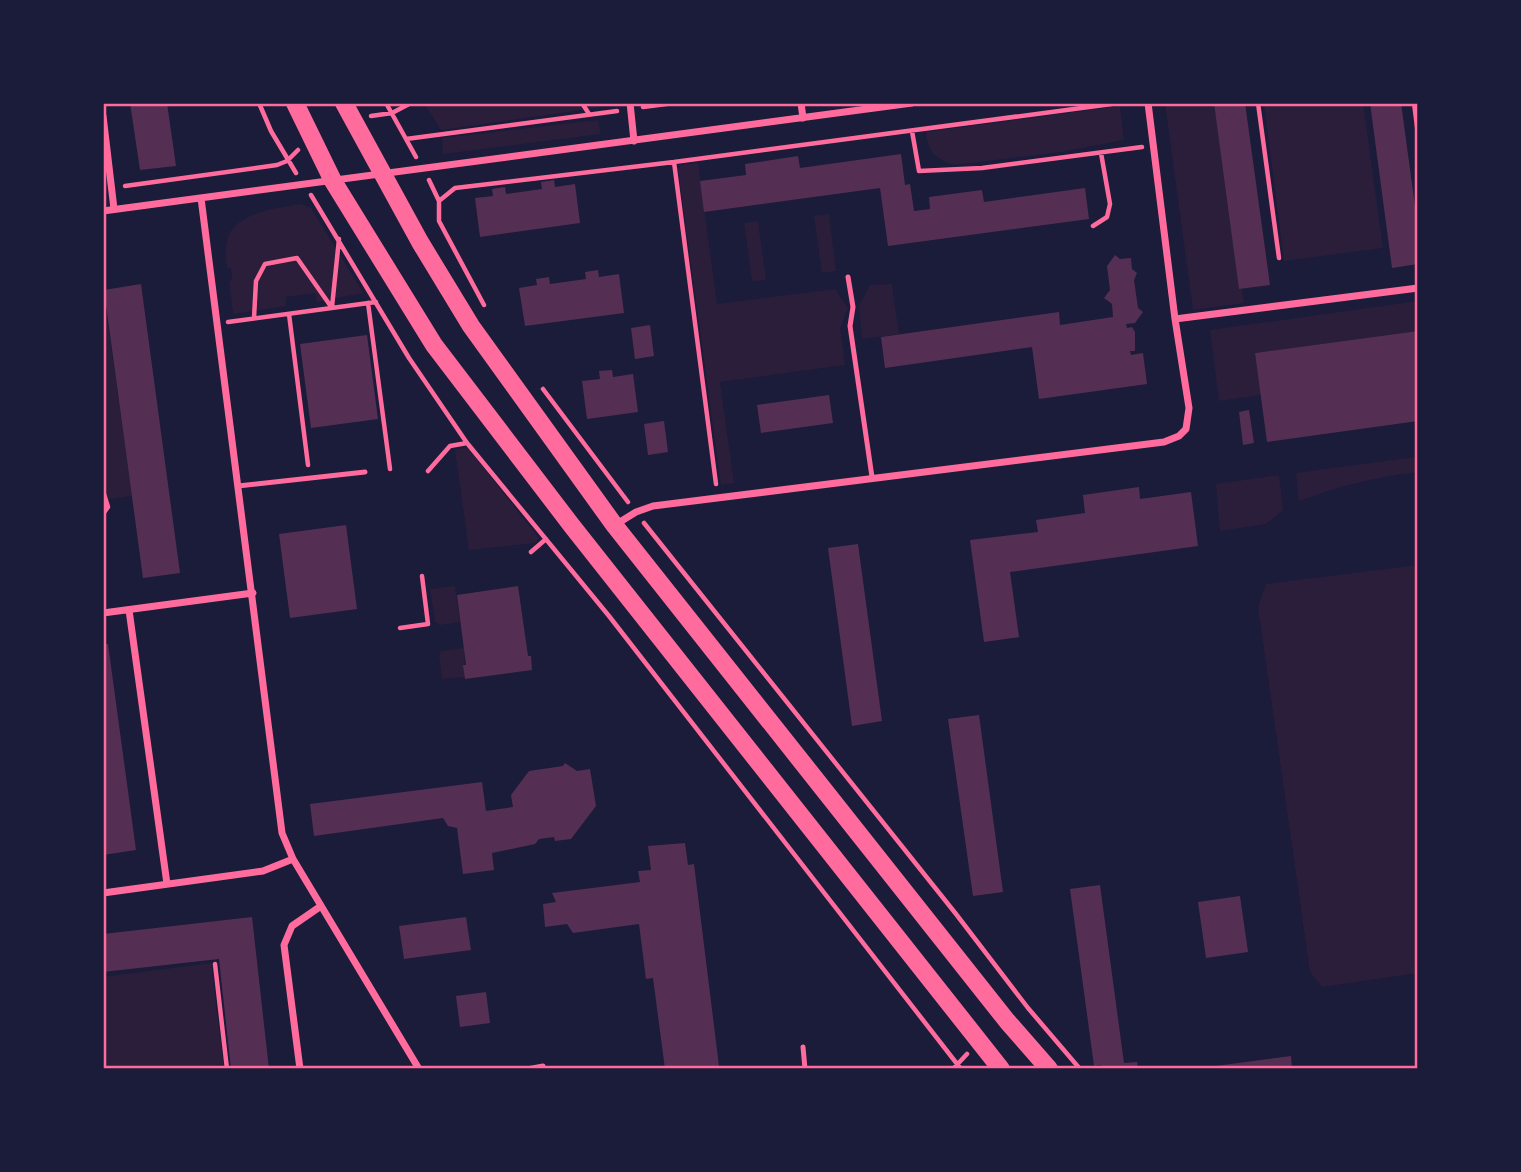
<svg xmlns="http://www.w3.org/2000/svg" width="1521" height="1172" font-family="Cabin,sans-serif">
	<rect width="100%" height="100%" fill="#1b1b3a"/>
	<path fill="#2a1e3b" d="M424,103H601L602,107L441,130Z
		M1165,103H1214L1244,303L1193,310Z
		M1264,103H1363L1383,248L1284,261Z
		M1120,106L1124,140L1061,152L953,165C934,157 928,152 926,132Z
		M598,120L601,134L443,154L442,138Z
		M698,163L717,304L835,289L848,308L840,328L845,365L720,382L734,483L721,485L678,169L681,165Z
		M301,204L311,208L363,293L317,302L315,293L286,297V306L233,314L229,281L232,280L231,268H227C226,259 225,249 227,240C234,212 278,208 301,204Z
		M829,214L836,271L822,273L814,216Z
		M758,221L766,280L752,281L744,223Z
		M892,284L899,334L862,339L859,306L870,285Z
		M103,290L132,496L103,500Z
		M1418,301V331L1255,353L1261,395L1219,401L1210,330Z
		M467,447L539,538L536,543L469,550L455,450Z
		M1415,457L1418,458V472C1376,477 1339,486 1299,501L1296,473Z
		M1279,475L1283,510L1266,524L1220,531L1216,484Z
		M1418,565V973L1322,987L1310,972L1258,607L1266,584Z
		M455,586L460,622L441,625L435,622L430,589Z
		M464,648L465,677L442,679L439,655L441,651Z
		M211,963L224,1069H103V977Z"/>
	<path fill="#542f53" d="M130,103H167L176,166L140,170Z
		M1214,103H1245L1270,285L1239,289Z
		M1370,103H1401L1418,228V264L1392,268Z
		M901,154L905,185L910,184L914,211L930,209L929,197L982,190L984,202L1085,188L1089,219L888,246L880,188L704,212L700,181L746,175L745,164L798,156L800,168Z
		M554,180L555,187L575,184L580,223L480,237L475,198L493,196L492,189L505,187L506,194L542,189L541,182Z
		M1115,255L1120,259L1131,258L1132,269L1137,273L1134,280L1138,308L1143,312L1135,323L1126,324L1127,328L1132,327L1135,332V351H1130L1131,355L1143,353L1147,384L1039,399L1032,347L885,368L881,337L1059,312L1060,325L1113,317L1112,304L1104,298L1110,290L1107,266Z
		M598,270L599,277L619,274L624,313L525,326L519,288L537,285L536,279L549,277L550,284L586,279L585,272Z
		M141,284L180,573L143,578L104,290Z
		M650,325L654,356L635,359L631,328Z
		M1418,331V421L1267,442L1255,353Z
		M367,335L378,419L311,428L300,344Z
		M612,370L613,377L633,374L638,412L587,419L582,381L600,379L599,371Z
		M829,395L833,423L761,433L757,405Z
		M1249,410L1254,443L1243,445L1239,412Z
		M664,421L668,452L648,455L644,424Z
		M1139,487L1140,499L1191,492L1198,546L1010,572L1019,637L984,642L970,540L1038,532L1036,520L1085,513L1083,495Z
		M346,525L357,609L290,618L279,534Z
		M858,544L882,721L852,726L828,548Z
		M518,586L528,656H531L532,670L465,679L463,665H466L457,595Z
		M103,644H108L136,850L103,855Z
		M979,715L1003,892L973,896L948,719Z
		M565,763L577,771L590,769L596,806L571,839L555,841L554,837L539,839L535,844L492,853L494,870L463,874L457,828L448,826L443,818L314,836L310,804L482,782L486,811L513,807L511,795L529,771L563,766Z
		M685,843L688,865L694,864L719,1066L665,1069L653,978L646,979L639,924L573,933L567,924L545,927L543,904L556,902L552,893L640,882L638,871L651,870L648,846Z
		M1100,885L1124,1063L1137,1062L1138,1069H1102L1101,1065L1094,1066L1070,889Z
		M1240,896L1248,952L1206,958L1198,902Z
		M252,917L269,1069H231L219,959L103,972V934Z
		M466,917L471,950L404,959L399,926Z
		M486,992L490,1023L460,1027L456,996Z
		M1291,1056L1292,1069H1208V1067Z"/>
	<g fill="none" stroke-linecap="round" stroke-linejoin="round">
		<path stroke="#ff6b9d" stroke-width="4.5" d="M259,103L271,131L296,173
			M386,103L416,157
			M582,103L589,114
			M1258,103L1279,258
			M1414,103L1418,134
			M643,107L674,103
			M371,116L392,113L411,103
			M912,131L919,171L982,168L1142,147
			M406,139L617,111
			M674,162L716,484
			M429,180L439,201V221L484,305
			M125,186L277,165L287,161L298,150
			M311,195L409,358L467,443L609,616L961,1069
			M439,201L455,188L674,162L1119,103
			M1093,226L1107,217L1110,204L1101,153
			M368,303L390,469
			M332,307L339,239
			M289,314L308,465
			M254,318L256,281L265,264L297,258L332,308
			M228,322L376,302
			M543,389L628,502
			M428,471L450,446L467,443
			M103,491L108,507L103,514
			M644,523L956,914L1028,1008L1080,1069
			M531,552L546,539
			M400,628L428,624L422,576
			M215,964L227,1069
			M953,1069L967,1054"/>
		<path stroke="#ff6b9d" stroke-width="5" d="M848,277L853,307L850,326L872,477
			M238,486L365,472
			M803,1047L805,1069
			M527,1069L543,1066"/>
		<path stroke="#ff6b9d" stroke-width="7" d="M630,103L634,141
			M801,103L803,118
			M103,116L114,209
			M201,198L282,833L293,859L419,1069
			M103,211L912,103
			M1175,319L1418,288
			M615,525L636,512L653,506L1164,442L1179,436L1186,429L1189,408L1175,319L1148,103
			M129,610L167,884
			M103,613L253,593
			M103,893L263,871L293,859
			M300,1069L284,945L292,926L321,906"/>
		<path stroke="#ff6b9d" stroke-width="18" d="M295,103L333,181L434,345L572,526L1001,1069
			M344,103L420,242L471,326L615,526L1007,1021L1049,1069"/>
	</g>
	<rect width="1521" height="1172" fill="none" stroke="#1b1b3a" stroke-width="210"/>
	<rect x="105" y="105" width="1311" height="962" fill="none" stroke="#ff6b9d" stroke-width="2.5"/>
</svg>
